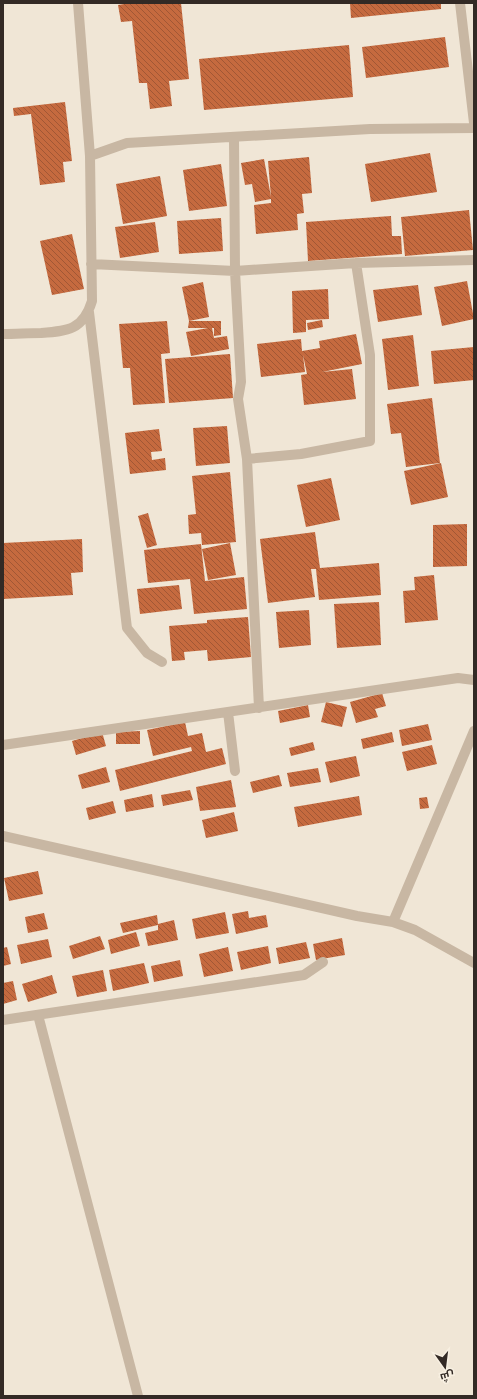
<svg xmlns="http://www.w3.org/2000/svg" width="477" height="1399" font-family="'Golos Text',Cairo,sans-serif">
	<defs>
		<pattern id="building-back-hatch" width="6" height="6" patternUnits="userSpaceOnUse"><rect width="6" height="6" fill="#c56a3f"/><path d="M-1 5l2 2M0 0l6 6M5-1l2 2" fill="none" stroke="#a15735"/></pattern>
	</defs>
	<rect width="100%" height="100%" fill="#f0e6d6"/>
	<path fill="url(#building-back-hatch)" d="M130,3H181L189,79L169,81L172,106L150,109L147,83H139L132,21L121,22L118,5Z
		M350,3H441V9L351,18Z
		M445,37L449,67L366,78L362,47Z
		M349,45L353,97L204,110L199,59Z
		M65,102L72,161L63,162L65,182L40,185L31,114L14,116L13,108Z
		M430,153L437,192L371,202L365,164Z
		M309,157L312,193L302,194L304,213L297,214L298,230L256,234L254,205L271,203V199L255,202L252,184L245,185L241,163L264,159L271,197L268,161Z
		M221,164L227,206L189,211L183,170Z
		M160,176L167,216L123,224L116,184Z
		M469,210L473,250L405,256L401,217Z
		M391,216L392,236H401L402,254L308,261L306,222Z
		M221,218L223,251L179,254L177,221Z
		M155,222L159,252L120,258L115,227Z
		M72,234L84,289L52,295L40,241Z
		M467,281L474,319L442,326L434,287Z
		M203,282L209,317L189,321H221V335L214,336V328H212L214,338L227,336L229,349L191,356L186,332L208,328H188L189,321L182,287Z
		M418,285L422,315L378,322L373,290Z
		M328,289L329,319L306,320V332L293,333L292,291Z
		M322,320L323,327L308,330L307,323Z
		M167,321L170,353L161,354L165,403L133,405L130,368H123L119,324Z
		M356,334L362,364L322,372L352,369L356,399L304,405L301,375L307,374L303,355L305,372L261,377L257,344L301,339L302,351L320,348L319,341Z
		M413,335L419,386L388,390L382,339Z
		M474,347V380L434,384L431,351Z
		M230,354L233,398L169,403L165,359Z
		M432,398L440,463L406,467L401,433L391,434L387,404Z
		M227,426L230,463L196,466L193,428Z
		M159,429L162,451L151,452L152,460L165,458L166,470L130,474L125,433Z
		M441,463L448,497L411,505L404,471Z
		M230,472L236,542L202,545L201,533L189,534L188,515L196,514L192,476Z
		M331,478L340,520L306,527L297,485Z
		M148,513L157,545L147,548L138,516Z
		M467,524V566L433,567V525Z
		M315,532L320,568L379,563L381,595L319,600L316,569H311L315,597L268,603L260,539Z
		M82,539L83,572L71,573L73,595L3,599V543Z
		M230,543L236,575L208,580L202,549Z
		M201,544L205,581L244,577L247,609L194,614L190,579L148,583L144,550Z
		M434,575L438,620L405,623L403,591L415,590L414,577Z
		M179,585L182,609L140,614L137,589Z
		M379,602L381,645L337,648L334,604Z
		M309,610L311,645L279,648L276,612Z
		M248,617L251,657L208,661L207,650L184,652L185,660L172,661L169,626L207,623V620Z
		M382,693L386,706L375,709L378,717L356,723L350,702Z
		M326,702L347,707L342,727L321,722Z
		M308,705L310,717L280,723L278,711Z
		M185,722L188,736L202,733L206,752L222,748L226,764L120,791L115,770L192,751L191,747L153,756L147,730Z
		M428,724L432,740L402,746L399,730Z
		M140,731V744H116V732Z
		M102,732L106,746L76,755L72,741Z
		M392,732L394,742L363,749L361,739Z
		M313,742L315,750L291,756L289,748Z
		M432,745L437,764L407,771L402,752Z
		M356,756L360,776L330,783L325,762Z
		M106,767L110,782L82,789L78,775Z
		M318,768L321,782L290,787L287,773Z
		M279,775L282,786L253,793L250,782Z
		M231,780L236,807L200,811L196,787Z
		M190,790L193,800L163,806L161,795Z
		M152,794L154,807L126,812L124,800Z
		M359,796L362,815L298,827L294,807Z
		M427,797L429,808L420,809L419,798Z
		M113,801L116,813L89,820L86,808Z
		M234,812L238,831L206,838L202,820Z
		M38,871L43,894L9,901L4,878Z
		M248,911L249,918L266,915L268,927L236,934L232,914Z
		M225,912L229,933L196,939L192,919Z
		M44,913L48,929L28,933L25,917Z
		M157,915L158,924L174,920L178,940L148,946L145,933L158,930V925L123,933L120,923Z
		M136,932L140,946L111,954L108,940Z
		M100,936L105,949L73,959L69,946Z
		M342,938L345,955L316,960L313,944Z
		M48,939L52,957L21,964L17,945Z
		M306,942L310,958L279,964L276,948Z
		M268,946L271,963L241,970L237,952Z
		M7,947L11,964L3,966V948Z
		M228,947L233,971L204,977L199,954Z
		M180,960L183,976L154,982L151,966Z
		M144,963L149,983L113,991L109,970Z
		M103,970L107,991L77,997L72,976Z
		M52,975L57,993L28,1002L22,984Z
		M13,981L17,1000L3,1004V983Z"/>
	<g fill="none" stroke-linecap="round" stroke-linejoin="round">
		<path stroke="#c8b7a3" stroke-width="10" d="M460,3L474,123
			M234,137L235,271L241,382L238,399L247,459L259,708
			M90,156L127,143L370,129L474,128
			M91,264L235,271L356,263L474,260
			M89,312L127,628L147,653L162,662
			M3,334C16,334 28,333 41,333C68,331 83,330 92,301L90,156L78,3
			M247,459L301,454L370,441V355L356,263
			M228,712L235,771
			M3,745L458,678L474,680
			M3,836L357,916L393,922L415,930L474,963
			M393,922L474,731
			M38,1015L138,1396
			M3,1020L304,975L323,962"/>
	</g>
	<rect width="477" height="1399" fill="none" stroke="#332a25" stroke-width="8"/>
	<g transform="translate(445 1367) rotate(166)" stroke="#f8f0e2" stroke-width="3" paint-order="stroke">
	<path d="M0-3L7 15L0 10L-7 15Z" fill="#332a25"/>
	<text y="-6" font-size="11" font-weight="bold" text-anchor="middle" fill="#332a25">ش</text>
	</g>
</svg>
